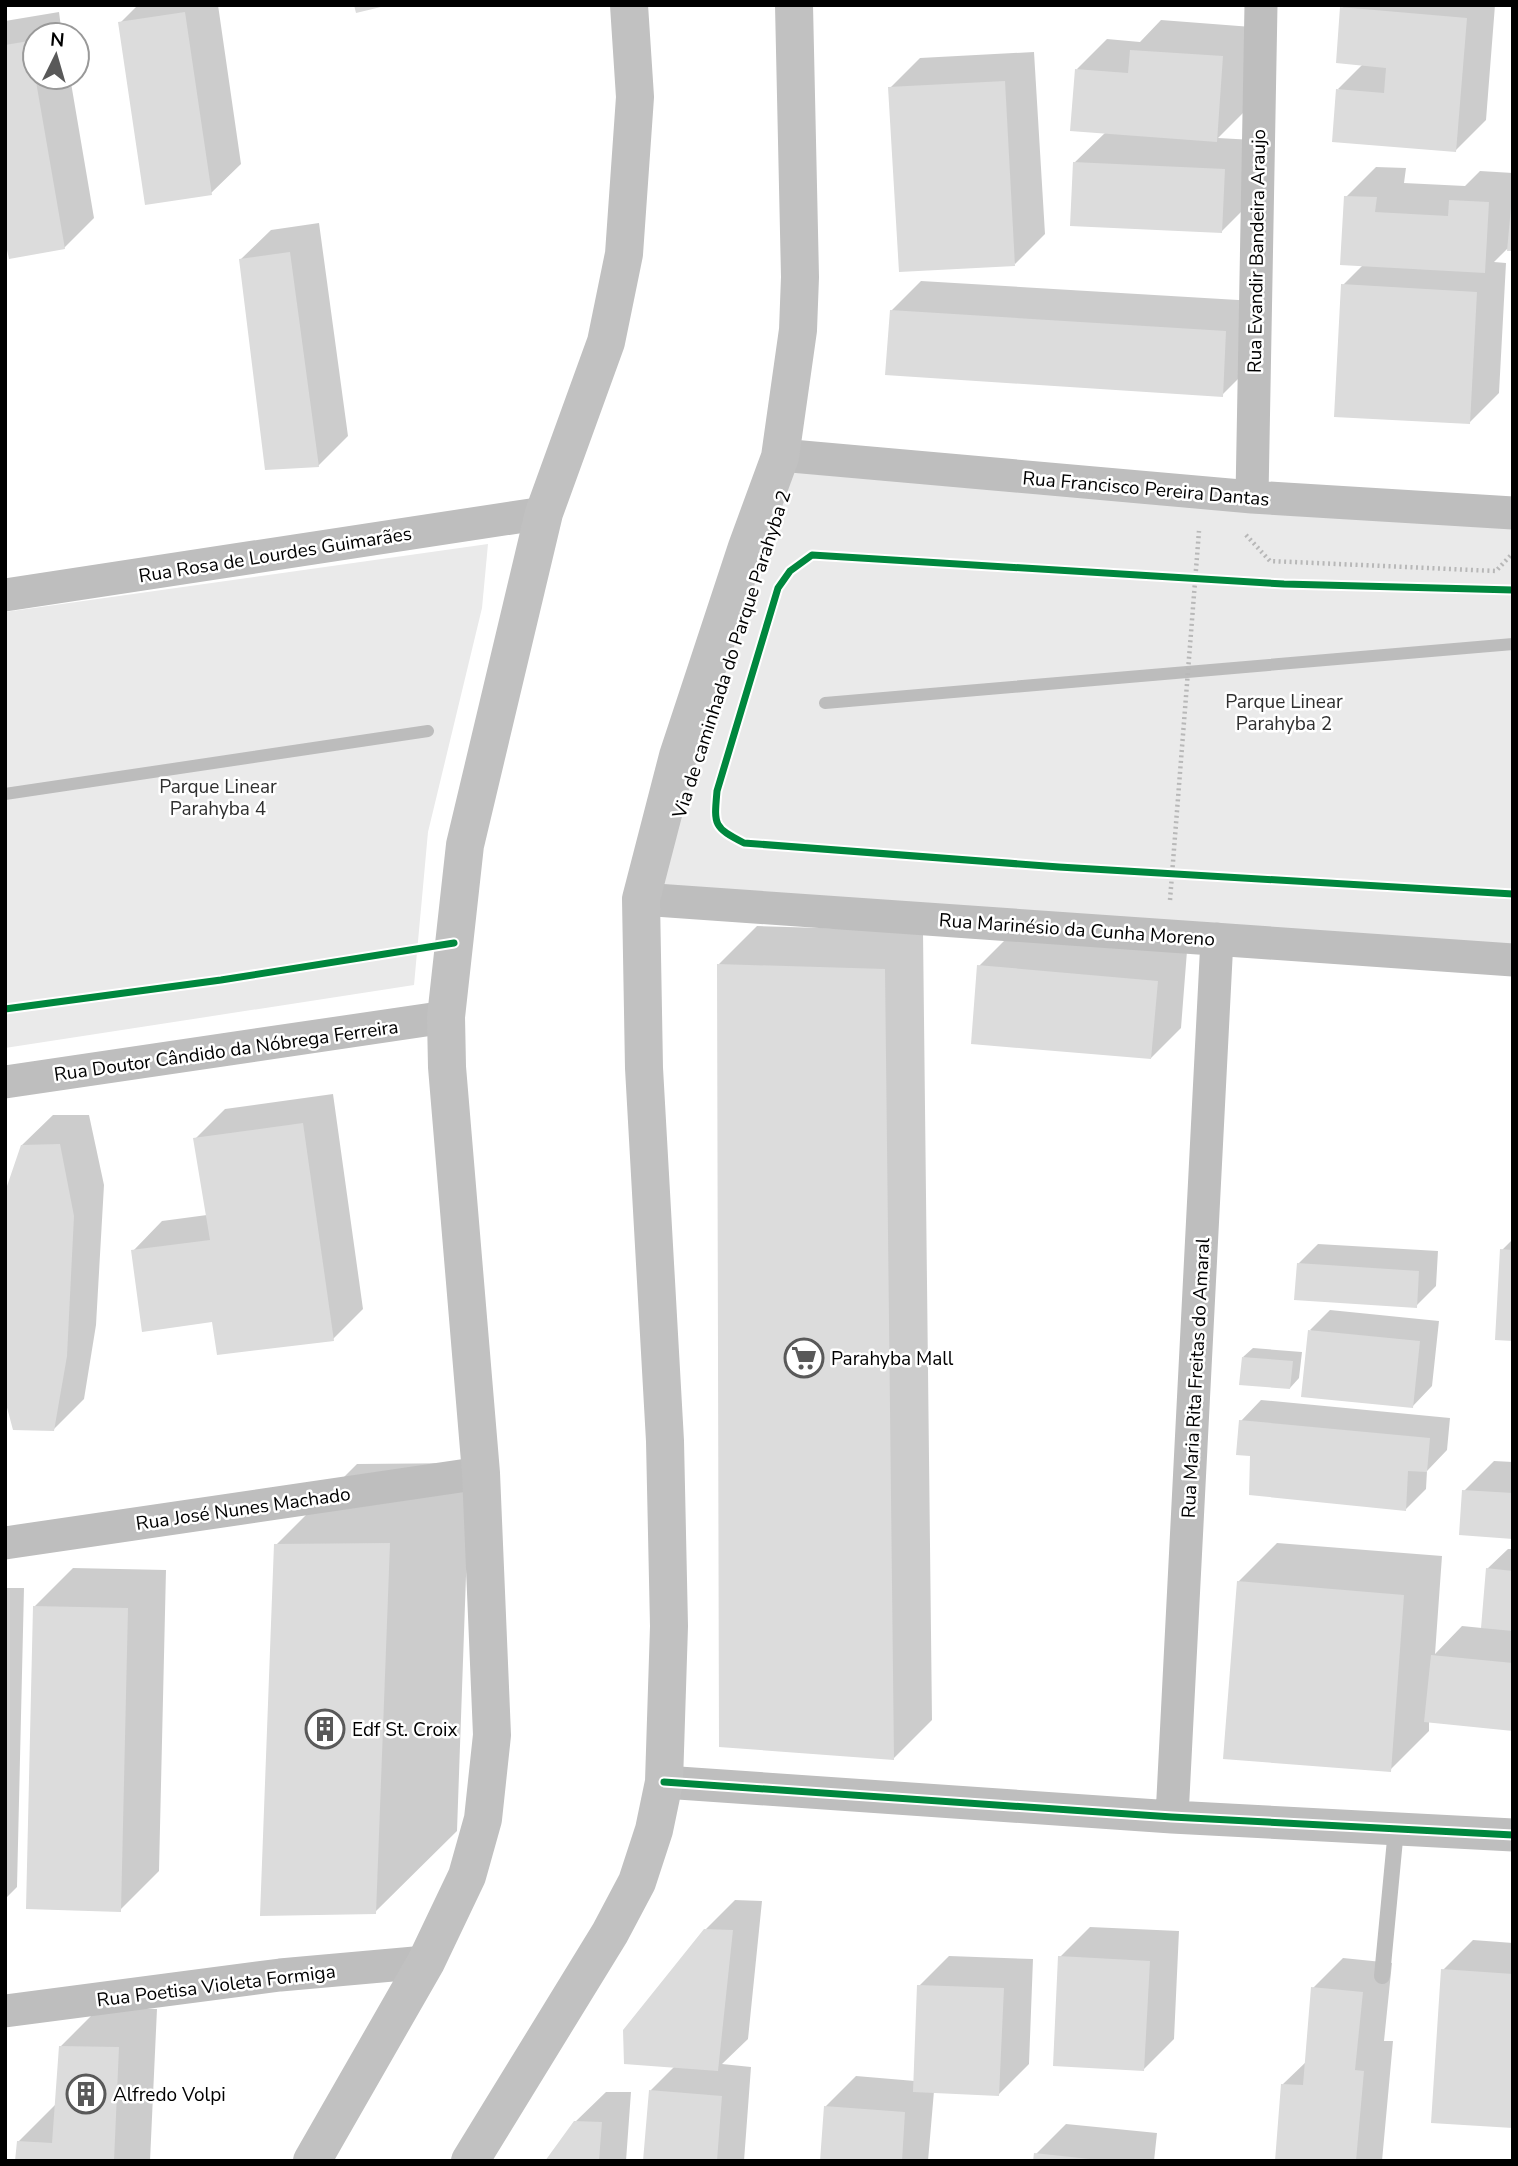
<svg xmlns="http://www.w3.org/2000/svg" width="1518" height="2166" font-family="'Nunito Sans',sans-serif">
	<rect width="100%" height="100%" fill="#fff"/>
	<path fill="#eaeaea" d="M780,457L1513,507V950L646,889Z
		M488,544L482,608L428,832L414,985L5,1048V612Z"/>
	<path fill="#0003" d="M138,5H218L241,164L211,193L120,23Z
		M1345,5H1495L1486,120L1456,150L1338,89L1363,64L1342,8Z
		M59,12L62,35H35V77H70L94,218L64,248L5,230V21Z
		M1161,20L1252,27L1246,110L1218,138L1254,140L1252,201L1222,231L1074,163L1106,132L1077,69L1107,39L1140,42Z
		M1034,52L1045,234L1015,264L890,88L920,58Z
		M1376,167L1406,168L1404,183L1465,186L1480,171L1513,173V249H1507L1494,262L1506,263L1499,393L1469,423L1343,285L1364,264L1346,197Z
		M319,223L348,436L318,466L241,259L271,230Z
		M921,281L1255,301L1252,365L1222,395L891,311Z
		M757,926L923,931L932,1720L893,1759L719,964Z
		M1009,936L1187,951L1181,1028L1151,1058L979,966Z
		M333,1094L363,1309L333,1339L133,1251L162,1221L207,1215L195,1139L225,1109Z
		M53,1115H89L104,1185L96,1325L84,1399L54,1429L22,1145Z
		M1513,1239V1339L1502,1250Z
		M1318,1244L1438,1251L1436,1286L1416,1306L1298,1264Z
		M1330,1310L1439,1321L1432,1386L1412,1407L1310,1330Z
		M1253,1348L1302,1352L1299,1378L1290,1388L1243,1357Z
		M1261,1400L1450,1418L1447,1450L1427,1471L1426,1489L1406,1509L1252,1455L1241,1421Z
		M1494,1461L1513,1462V1537L1464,1491Z
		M470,1463L457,1831L375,1912L276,1545L357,1464Z
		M1277,1543L1442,1556L1435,1654L1462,1626L1482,1628L1487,1569L1508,1549H1513V1729L1429,1721V1731L1390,1770L1238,1582Z
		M73,1568L166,1570L159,1871L120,1910L34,1607Z
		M5,1588H24L17,1887L5,1899Z
		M735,1900L762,1901L748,2039L722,2064L751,2067L744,2161H645L651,2090L675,2066L705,1930Z
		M1090,1927L1179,1931L1174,2039L1144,2069L1060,1957Z
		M1473,1940L1513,1943V2127L1443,1970Z
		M949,1956L1033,1959L1029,2064L999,2094L934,2091L928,2161H821L826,2106L856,2076L915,2081L919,1986Z
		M1343,1958L1392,1963L1384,2041H1393L1382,2161H1277L1283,2084L1307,2061L1313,1988Z
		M99,2008L157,2009L150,2161H17L18,2142L57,2103L61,2046Z
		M606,2092H631L626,2161H547L575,2122Z
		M1066,2124L1157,2133L1154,2161H1035L1036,2154Z"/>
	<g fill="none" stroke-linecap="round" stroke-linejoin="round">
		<path stroke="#bcbcbc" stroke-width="12" d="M825,703L1513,644
			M5,794L428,731"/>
	</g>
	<path fill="#dcdcdc" d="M354,5H385V6L356,13Z
		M1340,7L1467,18L1456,152L1332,142L1336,89L1384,93L1386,68L1336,63Z
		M185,12L212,195L145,205L118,22Z
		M29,41L65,249L9,259L5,240V45Z
		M1130,50L1223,56L1217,142L1070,131L1075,69L1128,73Z
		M1005,81L1015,266L899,272L888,87Z
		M1073,162L1225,169L1222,233L1070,226Z
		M1344,196L1377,197L1375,212L1448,216L1449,200L1489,202L1485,273L1340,265Z
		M1511,207H1513V251H1507Z
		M290,252L319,467L265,470L239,259Z
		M1341,284L1477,292L1470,424L1334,417Z
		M890,310L1226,331L1223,397L885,375Z
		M717,964L885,969L894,1760L719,1747Z
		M977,965L1158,981L1151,1059L971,1044Z
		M303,1123L334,1341L217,1355L212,1322L142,1332L131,1250L210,1240L193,1138Z
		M60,1144L74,1216L67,1356L54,1431L13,1430L5,1400V1192L21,1145Z
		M1500,1249L1513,1250V1341L1495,1340Z
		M1297,1263L1419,1271L1417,1308L1294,1300Z
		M1308,1330L1420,1341L1413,1408L1301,1397Z
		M1242,1357L1293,1361L1290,1389L1239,1385Z
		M1239,1420L1430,1438L1427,1472L1408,1471L1406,1511L1249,1495L1250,1456L1236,1455Z
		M1462,1490L1513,1493V1539L1459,1535Z
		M390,1543L376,1914L260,1916L274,1544Z
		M1486,1568L1513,1571V1631L1481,1628Z
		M1237,1581L1404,1595L1391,1772L1223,1759Z
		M33,1606L128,1608L121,1912L26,1909Z
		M1431,1655L1513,1663V1731L1424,1722Z
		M704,1929L733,1930L718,2071L624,2064L623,2030Z
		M1058,1956L1150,1961L1144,2071L1053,2066Z
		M1441,1969L1513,1974V2128L1431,2123Z
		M917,1985L1004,1988L999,2096L913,2092Z
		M1311,1987L1363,1992L1355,2070L1364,2071L1356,2161H1275L1281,2084L1303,2085Z
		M59,2046L119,2047L114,2161H15L17,2141L52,2143Z
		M649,2090L722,2096L717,2161H643Z
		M824,2106L905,2112L902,2161H820Z
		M574,2121L602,2122L599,2161H545Z
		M1034,2153L1090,2159V2161H1033Z"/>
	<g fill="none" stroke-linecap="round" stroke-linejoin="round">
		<path stroke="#b8b8b8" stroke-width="4.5" stroke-dasharray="2 3.5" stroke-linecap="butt" d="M1246,535L1270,561L1496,571L1513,553
			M1170,900L1199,531"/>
		<path stroke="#bebebe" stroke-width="16" d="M1382,1976L1396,1829"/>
		<path stroke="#bebebe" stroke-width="33" d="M780,455L1252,497L1513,513
			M1252,497L1261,5
			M5,595L544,513
			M641,899L1513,960
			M5,1082L446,1017
			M5,1543L481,1473
			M664,1782L1172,1817L1513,1835
			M1172,1817L1217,939
			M5,2011L280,1975L426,1962"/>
		<path stroke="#c1c1c1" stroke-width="38" d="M312,2161L426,1962L467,1876L483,1819L492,1735L481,1473L447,1067L446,1017L465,845L544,513L606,342L624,254L635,97L629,5
			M470,2161L610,1933L637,1882L654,1830L664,1782L669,1626L665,1441L644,1068L641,899L678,756L747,547L780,457L798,330L800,277L794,5"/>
		<defs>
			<path id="cycleway" d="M1513,590L1284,584L812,555L790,571L778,588L717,791C714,825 713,827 744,843L1059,867L1513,894
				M5,1009L221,980L454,943
				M664,1782L1172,1817L1513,1835"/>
		</defs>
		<use href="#cycleway" stroke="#fff" stroke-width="11"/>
		<use href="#cycleway" stroke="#00873e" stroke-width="7"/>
	</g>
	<defs>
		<symbol id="supermarket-ring" viewBox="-11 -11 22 22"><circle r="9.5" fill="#fff" stroke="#595959" stroke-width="1.5"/><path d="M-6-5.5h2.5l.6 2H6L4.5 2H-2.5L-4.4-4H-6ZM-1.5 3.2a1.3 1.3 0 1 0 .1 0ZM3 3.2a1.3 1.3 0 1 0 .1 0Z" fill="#595959"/></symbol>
		<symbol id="building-ring" viewBox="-11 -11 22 22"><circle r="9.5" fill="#fff" stroke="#595959" stroke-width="1.5"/><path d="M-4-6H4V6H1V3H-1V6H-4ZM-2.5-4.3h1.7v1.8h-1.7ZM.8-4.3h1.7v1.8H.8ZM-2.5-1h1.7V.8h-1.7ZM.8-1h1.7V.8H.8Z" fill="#595959"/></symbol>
	</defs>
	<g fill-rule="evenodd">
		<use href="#supermarket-ring" x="782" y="1336" width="44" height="44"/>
		<use href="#building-ring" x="303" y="1707" width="44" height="44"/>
		<use href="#building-ring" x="64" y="2072" width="44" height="44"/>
	</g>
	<g text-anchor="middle" stroke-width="5" stroke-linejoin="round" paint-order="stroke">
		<g font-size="19" fill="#000" stroke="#fff">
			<text transform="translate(1256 251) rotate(-89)" y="7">Rua Evandir Bandeira Araujo</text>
			<text transform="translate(1146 488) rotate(5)" y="7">Rua Francisco Pereira Dantas</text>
			<text transform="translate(275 554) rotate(-9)" y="7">Rua Rosa de Lourdes Guimarães</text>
			<text transform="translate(731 654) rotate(-72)" y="7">Via de caminhada do Parque Parahyba 2</text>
			<text transform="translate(1077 929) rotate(4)" y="7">Rua Marinésio da Cunha Moreno</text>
			<text transform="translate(226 1050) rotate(-8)" y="7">Rua Doutor Cândido da Nóbrega Ferreira</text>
			<text transform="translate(1195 1378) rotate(-87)" y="7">Rua Maria Rita Freitas do Amaral</text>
			<text transform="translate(243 1508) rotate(-8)" y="7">Rua José Nunes Machado</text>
			<text transform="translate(216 1985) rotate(-7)" y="7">Rua Poetisa Violeta Formiga</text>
		</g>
		<g font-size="19" fill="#2f2f2f" stroke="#fff">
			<text x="1284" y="708">Parque Linear<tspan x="1284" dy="22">Parahyba 2</tspan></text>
			<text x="218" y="793">Parque Linear<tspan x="218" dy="22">Parahyba 4</tspan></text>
		</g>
		<g font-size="19" fill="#000" stroke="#fff" text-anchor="start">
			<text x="831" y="1365">Parahyba Mall</text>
			<text x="352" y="1736">Edf St. Croix</text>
			<text x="113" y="2101">Alfredo Volpi</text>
		</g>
	</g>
	<rect width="1518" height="2166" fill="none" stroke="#000000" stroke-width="14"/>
	<g transform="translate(56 56) rotate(5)"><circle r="33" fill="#ffffff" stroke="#999999" stroke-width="2"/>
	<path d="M0-5L12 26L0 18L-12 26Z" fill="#595959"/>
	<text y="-10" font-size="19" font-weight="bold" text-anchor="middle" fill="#000000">N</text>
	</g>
</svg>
